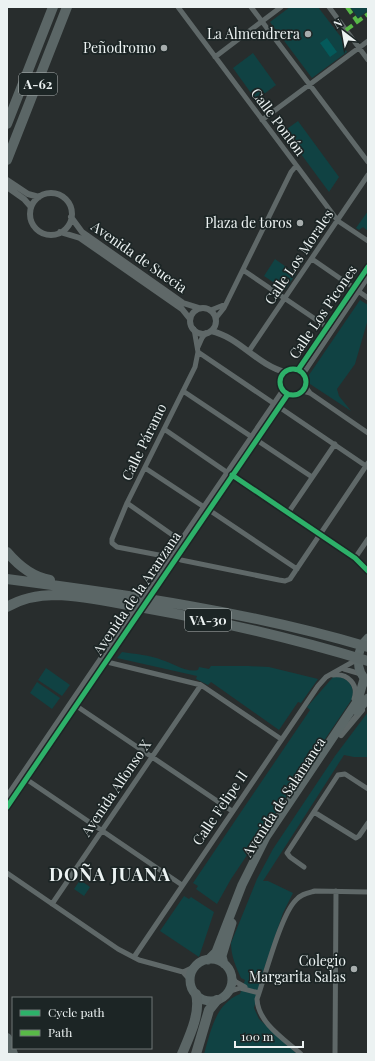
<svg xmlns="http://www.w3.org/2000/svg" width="375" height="1061" font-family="'Playfair Display',serif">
	<rect width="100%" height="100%" fill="#282d2d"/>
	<path fill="#104243" d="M290,7H318L347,45L344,47L347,52L312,78L270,22Z
		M350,7H368V11L358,18Z
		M253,53L276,85L256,100L233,68Z
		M298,121L339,177L329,192L284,131Z
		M368,211V231L363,227L359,230L356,228Z
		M275,259L296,274L285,290L264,276Z
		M360,300L368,305V319L355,364L337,389L339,396L351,411L310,384L309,375Z
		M122,652C135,654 150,655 162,660C173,663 186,673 198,670L199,667L209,669L211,666H248L269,667L318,679L301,703L298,702L279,730L211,682L208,685L196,679L197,676L117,658Z
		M46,668L70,685L62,696L38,680Z
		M334,676C347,677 356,685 352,699L231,879L217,904L196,889L198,886L193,883L310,710L307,707Z
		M37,682L60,698L52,709L30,693Z
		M368,712V757H354L344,755L263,881H268L293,893L283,913L261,978L254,1008L259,1019L297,1054H204C211,1031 215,1004 240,994L245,980L241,978C236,967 231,956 231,943L257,879L273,849L335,756Z
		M80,880L90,887L84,896L74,889Z
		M184,896L189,899L191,897L214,912L199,957L160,931Z"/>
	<path fill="#045a5b" d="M327,38L337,52L330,57L320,43Z"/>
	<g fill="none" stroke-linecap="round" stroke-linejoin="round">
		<path stroke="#5f6868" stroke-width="5" d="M178,7L338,221L368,241
			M251,7L368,162
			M329,7L368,60
			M215,57L281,7
			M262,120L368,41
			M312,259L354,288
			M243,270L327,327
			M358,291L368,298
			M211,310L226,304
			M216,318L224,308L291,172L296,166
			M198,347L202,338L206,333
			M249,351L368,175
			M198,352L366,466
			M298,370L368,267
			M303,374L368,277
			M305,386L310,393
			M183,391L312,477
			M303,391L310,393L368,433
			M164,429L228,473
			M145,468L204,507
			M127,503L181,541
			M209,510L297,569
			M288,513L335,444
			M164,556L117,547L112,543V539L127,503L195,367L198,352L194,329
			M355,558L368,539
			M181,560L279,580L285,581L290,579L368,463
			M103,661L201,685L281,739
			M344,669L361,674
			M333,675C348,673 359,685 354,699
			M75,705L232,811
			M26,779L182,885
			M314,812L356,838L359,836L368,823
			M304,867L290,857L287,853L338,775L345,774L368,789
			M7,873L118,949L139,960L183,972L191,981
			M52,904L201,685
			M134,957L318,686L326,677L358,659
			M183,972L196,966
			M232,977L236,982L245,987
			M228,992L240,988L259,993
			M301,1054C284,1039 258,1023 257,999C265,977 281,914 296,900C301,894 308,893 315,891L368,892
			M335,1054L336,891"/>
		<path stroke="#5f6868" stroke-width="6" d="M7,180L28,194L39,197
			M7,187L24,199L31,207
			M30 214a21 21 0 1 1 42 0a21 21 0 1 1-42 0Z
			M71,217L82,232L183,303L199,308
			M60,232L80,238L182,309L190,319
			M190 321a13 13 0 1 1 26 0a13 13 0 1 1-26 0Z
			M211,331C239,337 257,365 285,372
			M280 382a13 13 0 1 1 26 0a13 13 0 1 1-26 0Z
			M230,474L355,558L368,571
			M341,735L362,710
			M7,797L283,391
			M7,807L288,394"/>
		<path stroke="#5c6868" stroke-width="9" d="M368,638C355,650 355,671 368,682
			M357,711L368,698
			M190 980a21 21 0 1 1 42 0a21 21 0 1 1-42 0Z
			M208,960L216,952L242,885L266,837L358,700L364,679
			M224,964L222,956L232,923"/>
		<path stroke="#5b6666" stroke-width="10" d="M7,124L53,7
			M7,160L67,7
			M7,552C18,565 33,577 50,580
			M7,579C129,595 250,612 368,647
			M7,607C22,598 39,595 56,595C88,596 119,604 150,609C223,622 296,639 368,661
			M7,1038L13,1054
			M182,1054C189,1037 201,1013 196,994
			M196,1054L209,1010L217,1000"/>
		<path stroke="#58b947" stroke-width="4" stroke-dasharray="8 4" stroke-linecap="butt" d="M347,7L357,21
			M346,30L368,14"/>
		<defs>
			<path id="cycleway" d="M280 382a13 13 0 1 1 26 0a13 13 0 1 1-26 0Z
				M298,370L368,267
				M232,475L355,558L368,571
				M7,807L288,394"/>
		</defs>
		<use href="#cycleway" stroke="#1c2525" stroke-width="8"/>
		<use href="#cycleway" stroke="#2db169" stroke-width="5"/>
	</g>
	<g fill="#a7adad" stroke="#1c2525" stroke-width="1.5">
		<circle cx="308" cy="34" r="4"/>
		<circle cx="164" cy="48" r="4"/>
		<circle cx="300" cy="223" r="4"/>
		<circle cx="354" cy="969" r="4"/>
	</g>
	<g text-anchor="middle" stroke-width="3.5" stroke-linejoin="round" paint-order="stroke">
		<g fill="#1c2525" stroke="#aeb4b4" stroke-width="1">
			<rect x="19" y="73" width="38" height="22" rx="3"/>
			<rect x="185" y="609" width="46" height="22" rx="3"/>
		</g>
		<g font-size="13" font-weight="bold" fill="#ecf2f2">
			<text x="38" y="89">A-62</text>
			<text x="208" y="625">VA-30</text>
		</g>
		<g font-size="14" fill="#ecf2f2" stroke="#1c2525" text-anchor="end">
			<text x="300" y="39">La Almendrera</text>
			<text x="156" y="53">Peñodromo</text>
			<text x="292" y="228">Plaza de toros</text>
			<text x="346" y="966">Colegio<tspan x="346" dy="16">Margarita Salas</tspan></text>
		</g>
		<g font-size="14" fill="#ecf2f2" stroke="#1c2525">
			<text transform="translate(278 122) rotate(53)" y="5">Calle Pontón</text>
			<text transform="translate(139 257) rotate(35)" y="5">Avenida de Suecia</text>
			<text transform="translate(299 257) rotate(-56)" y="5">Calle Los Morales</text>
			<text transform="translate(323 312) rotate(-56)" y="5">Calle Los Picones</text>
			<text transform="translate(144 442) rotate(-64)" y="5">Calle Páramo</text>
			<text transform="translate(137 593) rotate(-56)" y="5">Avenida de la Aranzana</text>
			<text transform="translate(116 788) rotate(-56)" y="5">Avenida Alfonso X</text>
			<text transform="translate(284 797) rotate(-57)" y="5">Avenida de Salamanca</text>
			<text transform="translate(220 808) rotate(-56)" y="5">Calle Felipe II</text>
		</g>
		<g font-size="18" font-weight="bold" letter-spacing="1" fill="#ecf2f2" stroke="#1c2525">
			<text x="110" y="881">DOÑA JUANA</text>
		</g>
	</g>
	<rect width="375" height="1061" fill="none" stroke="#ecf2f2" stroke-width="16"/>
	<rect x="12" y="997" width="140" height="52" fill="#1c2525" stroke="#6f7777"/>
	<rect x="20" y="1010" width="20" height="6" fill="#2db169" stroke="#6f7777"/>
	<text x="48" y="1017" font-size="12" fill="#ecf2f2">Cycle path</text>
	<rect x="20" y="1030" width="20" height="6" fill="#58b947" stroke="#6f7777"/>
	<text x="48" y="1037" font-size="12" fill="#ecf2f2">Path</text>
	<g transform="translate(343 32) rotate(329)" stroke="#1c2525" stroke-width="3" paint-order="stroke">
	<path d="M0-3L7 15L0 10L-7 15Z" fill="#ecf2f2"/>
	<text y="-6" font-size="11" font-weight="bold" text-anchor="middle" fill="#ecf2f2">N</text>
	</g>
	<path d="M235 1041v6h68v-6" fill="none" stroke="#ecf2f2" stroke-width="2"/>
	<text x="241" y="1041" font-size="12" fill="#ecf2f2" stroke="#1c2525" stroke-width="3" paint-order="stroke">100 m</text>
</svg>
